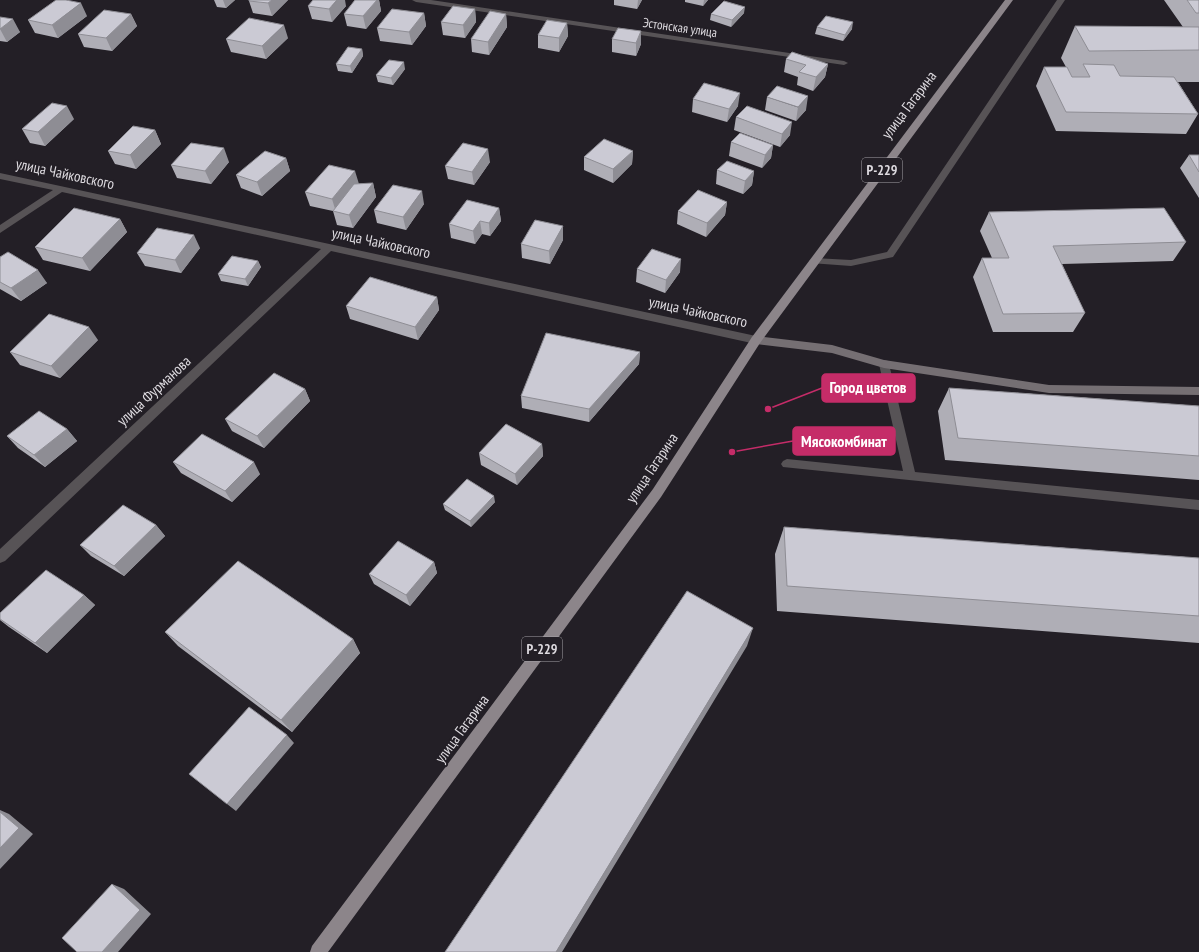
<svg xmlns="http://www.w3.org/2000/svg" width="1199" height="952" font-family="'PT Sans Narrow',sans-serif">
	<rect width="100%" height="100%" fill="#231f26"/>
	<g fill="none" stroke-linecap="round" stroke-linejoin="round">
		<path fill="#575356" fill-rule="evenodd" d="M884,360L888,361L889,364L915,472L1199,500V510L783,467L781,464L783,461L787,459L903,471L879,364L880,361Z"/>
		<path fill="#575356" fill-rule="evenodd" d="M412,0H431L844,61L848,63L844,65L416,2Z
			M1057,0H1065L893,257L851,266L810,263L809,261L814,258L851,260L887,252Z
			M0,173L756,336L760,337L761,340L760,343L756,344L331,251L5,561L0,563V549L321,249L62,192L0,233V225L53,190L0,179Z"/>
		<path fill="#756f73" fill-rule="evenodd" d="M756,336L832,345L884,360L1049,385L1199,387V395L1049,393L884,368L832,353L756,344L752,343L751,340L752,337Z"/>
		<path fill="#8c858a" fill-rule="evenodd" d="M1005,0H1013L760,343L661,497L328,952H310L312,946L653,489L752,337Z"/>
	</g>
	<path fill="#afaeb6" d="M214,0H235L226,8L217,7Z
		M288,0L272,16L253,13L249,1Z
		M355,0H379L381,11L366,29L347,26L344,14Z
		M614,0H642L637,9L614,5Z
		M685,0H708L703,6L685,2Z
		M1164,0H1199V82H1178L1198,114L1186,134L1056,131L1036,86L1044,67H1066L1061,58L1075,26L1183,27Z
		M308,6H346L332,22L312,19Z
		M475,9L476,22L465,38L443,35L441,22Z
		M424,13L426,26L412,45L380,41L377,28Z
		M744,13L731,27L710,20L711,14Z
		M131,14L137,26L112,51L84,47L78,34Z
		M506,14L507,27L489,55L472,52L471,39Z
		M87,16L58,38L35,33L28,20Z
		M0,17L20,32L7,42L0,41Z
		M567,23L568,36L559,52L538,48V35Z
		M817,27L852,29L843,41L815,34Z
		M641,31V44L636,56L612,52V39Z
		M288,38L266,59L231,52L226,39Z
		M362,49L363,56L352,73L338,71L336,64Z
		M786,59L828,64L825,77L813,91L797,85L798,77L784,72Z
		M405,69L393,85L378,82L376,75Z
		M767,97L806,110L796,121L765,110Z
		M693,99L738,106L727,122L692,112Z
		M736,117L790,135L780,147L734,130Z
		M74,119L45,146L30,143L22,129Z
		M155,130L161,144L136,169L115,164L108,151Z
		M731,142L773,145L771,158L762,168L729,156Z
		M633,151L632,164L613,183L584,170V157Z
		M1189,155H1199V198L1180,168Z
		M286,158L290,171L262,196L241,188L236,175Z
		M229,162L211,184L177,178L171,165Z
		M490,162L474,185L448,179L445,166Z
		M717,170L754,171L752,185L743,194L716,184Z
		M373,183L376,197L353,228L337,225L333,211L310,206L305,192L359,184Z
		M727,202L725,215L706,237L677,224L678,211Z
		M424,204L406,230L377,223L374,210Z
		M499,208L501,221L490,236L482,234L475,244L451,238L449,224Z
		M989,212L1186,242L1173,261L1062,264L1085,313L1073,332H993L973,277L982,258H992L980,231Z
		M120,219L127,232L90,271L43,260L35,247Z
		M563,240L550,264L522,258L521,244Z
		M200,248L181,273L145,266L137,253Z
		M0,257L47,283L21,301L0,289Z
		M258,261L261,267L248,286L221,281L218,274Z
		M637,269L680,272L665,293L636,282Z
		M437,297L439,310L418,340L350,319L346,306Z
		M98,340L60,378L20,365L10,352Z
		M640,352L639,364L589,422L522,408L521,396Z
		M949,388L1199,406V480L945,460L938,411Z
		M305,389L310,401L264,448L232,431L225,419Z
		M67,429L77,441L45,467L18,448L7,436Z
		M542,444L543,456L517,485L481,465L479,453Z
		M173,462L260,474L232,502L181,473Z
		M495,502L471,527L445,510L443,504Z
		M156,525L165,536L124,576L91,556L80,545Z
		M784,527L1199,558V643L777,611L775,554Z
		M434,562L437,573L410,606L374,584L369,574Z
		M84,595L95,605L47,653L9,627L0,620V613Z
		M165,632L353,639L360,653L292,732L178,646Z"/>
	<path fill="#8e8d94" d="M223,0H235L226,8Z
		M272,0H288L272,16L268,3Z
		M337,0H345L346,6L332,22L329,9Z
		M377,0H379L381,11L366,29L363,16Z
		M638,0H642L637,9Z
		M704,0H708L703,6Z
		M81,3L87,16L58,38L52,25Z
		M745,7L744,13L731,27L732,20Z
		M475,9L476,22L465,38L463,25Z
		M424,13L426,26L412,45L409,32Z
		M131,14L137,26L112,51L106,38Z
		M506,14L507,27L489,55L488,42Z
		M13,19L20,32L7,42L0,29Z
		M853,22L852,29L843,41L845,35Z
		M567,23L568,36L559,52V38Z
		M284,25L288,38L266,59L262,46Z
		M641,31V44L636,56V43Z
		M362,49L363,56L352,73L350,66Z
		M404,62L405,69L393,85L391,78Z
		M828,64L825,77L813,91L816,77Z
		M740,93L738,106L727,122L729,109Z
		M808,96L806,110L796,121L798,107Z
		M67,106L74,119L45,146L38,132Z
		M792,122L790,135L780,147L782,134Z
		M155,130L161,144L136,169L130,155Z
		M773,145L771,158L762,168L765,155Z
		M224,148L229,162L211,184L205,171Z
		M488,149L490,162L474,185L472,172Z
		M633,151L632,164L613,183V169Z
		M286,158L290,171L262,196L257,182Z
		M355,171L359,184L336,212L332,199Z
		M754,171L752,185L743,194L745,181Z
		M373,183L376,197L353,228L349,215Z
		M422,191L424,204L406,230L403,217Z
		M727,202L725,215L706,237L707,223Z
		M499,208L501,221L490,236L489,223Z
		M120,219L127,232L90,271L82,258Z
		M480,221L482,234L475,244L473,231Z
		M563,226V240L550,264L549,251Z
		M194,235L200,248L181,273L175,260Z
		M681,259L680,272L665,293L666,280Z
		M258,261L261,267L248,286L245,279Z
		M38,270L47,283L21,301L11,288Z
		M437,297L439,310L418,340L415,327Z
		M89,327L98,340L60,378L51,366Z
		M640,352L639,364L589,422V409Z
		M305,389L310,401L264,448L257,436Z
		M67,429L77,441L45,467L34,455Z
		M542,444L543,456L517,485L515,474Z
		M254,462L260,474L232,502L225,491Z
		M494,496L495,502L471,527L470,521Z
		M156,525L165,536L124,576L114,566Z
		M434,562L437,573L410,606L406,595Z
		M84,595L95,605L47,653L35,643Z
		M753,628L747,646L562,952H556Z
		M353,639L360,653L292,732L281,720Z
		M287,735L294,743L236,811L227,804Z
		M0,810L9,814L33,834L0,869Z
		M112,884L124,889L151,914L118,952H102Z"/>
	<path fill="#cbcad4" stroke="#8e8d94" d="M56,0H66L81,3L52,25L28,20Z
		M249,0H272L268,3L249,1Z
		M313,0H337L329,9L308,6Z
		M355,0H377L363,16L344,14Z
		M1187,0H1199V13H1196Z
		M724,1L745,7L732,20L711,14Z
		M453,6L475,9L463,25L441,22Z
		M392,9L424,13L409,32L377,28Z
		M104,10L131,14L106,38L78,34Z
		M490,11L506,14L488,42L471,39Z
		M826,16L853,22L845,35L817,27Z
		M0,17L13,19L0,29Z
		M249,18L284,25L262,46L226,39Z
		M547,20L567,23L559,38L538,35Z
		M1075,26L1199,27V50L1089,51Z
		M618,28L641,31L636,43L612,39Z
		M348,47L362,49L350,66L336,64Z
		M792,52L828,64L816,77L799,72L806,65L786,59Z
		M389,60L404,62L391,78L376,75Z
		M1083,64L1114,65L1120,76L1174,77L1198,114L1066,112L1044,67H1067L1072,77H1090Z
		M704,83L740,93L729,109L693,99Z
		M777,86L808,96L798,107L767,97Z
		M52,103L67,106L38,132L22,129Z
		M747,106L792,122L782,134L736,117Z
		M133,126L155,130L130,155L108,151Z
		M740,133L773,145L765,155L731,142Z
		M604,139L633,151L613,169L584,157Z
		M191,143L224,148L205,171L171,165Z
		M463,143L488,149L472,172L445,166Z
		M265,151L286,158L257,182L236,175Z
		M1189,155H1199V172Z
		M727,161L754,171L745,181L717,170Z
		M329,165L355,171L332,199L305,192Z
		M373,183L349,215L333,211L354,184Z
		M393,185L422,191L403,217L374,210Z
		M698,190L727,202L707,223L678,211Z
		M467,200L499,208L489,223L480,221L473,231L449,224Z
		M74,208L120,219L82,258L35,247Z
		M1164,208L1186,242L1053,246L1085,313L1003,314L982,258H1009L989,212Z
		M535,220L563,226L549,251L521,244Z
		M157,228L194,235L175,260L137,253Z
		M652,249L681,259L666,280L637,269Z
		M8,252L38,270L11,288L0,282V257Z
		M232,256L258,261L245,279L218,274Z
		M370,277L437,297L415,327L346,306Z
		M49,314L89,327L51,366L10,352Z
		M546,333L640,352L589,409L521,396Z
		M274,373L305,389L257,436L225,419Z
		M949,388L1199,406V456L958,438Z
		M39,411L67,429L34,455L7,436Z
		M506,424L542,444L515,474L479,453Z
		M202,434L254,462L225,491L173,462Z
		M467,479L494,496L470,521L443,504Z
		M123,505L156,525L114,566L80,545Z
		M784,527L1199,558V616L787,586Z
		M398,541L434,562L406,595L369,574Z
		M238,561L353,639L281,720L165,632Z
		M46,570L84,595L35,643L0,619V613Z
		M687,591L753,628L556,952H445Z
		M249,707L287,735L227,804L189,774Z
		M0,812L19,828L0,848Z
		M112,884L140,910L102,952H77L62,938Z"/>
	<g text-anchor="middle" stroke-width="4" stroke-linejoin="round" paint-order="stroke">
		<g font-size="13" fill="#dedbe0" stroke="#231f26">
			<text transform="translate(680 27) rotate(8)" y="5">Эстонская улица</text>
		</g>
		<g fill="#231f26" stroke="#a6a3a8" stroke-width="1">
			<rect x="862" y="158" width="40" height="24" rx="3"/>
			<rect x="522" y="637" width="40" height="24" rx="3"/>
		</g>
		<g font-size="14" font-weight="bold" fill="#dedbe0">
			<text x="882" y="175">Р-229</text>
			<text x="542" y="654">Р-229</text>
		</g>
		<g font-size="15" fill="#dedbe0" stroke="#231f26">
			<text transform="translate(909 105) rotate(-53)" y="5">улица Гагарина</text>
			<text transform="translate(65 174) rotate(12)" y="5">улица Чайковского</text>
			<text transform="translate(381 243) rotate(12)" y="5">улица Чайковского</text>
			<text transform="translate(698 312) rotate(12)" y="5">улица Чайковского</text>
			<text transform="translate(154 391) rotate(-43)" y="5">улица Фурманова</text>
			<text transform="translate(652 468) rotate(-56)" y="5">улица Гагарина</text>
			<text transform="translate(462 729) rotate(-54)" y="5">улица Гагарина</text>
		</g>
	</g>
	<path fill="none" stroke="#c52c68" stroke-width="1.5" d="M768 409L822 388M732 452L793 441"/>
	<g fill="#c52c68" stroke="#231f26" stroke-width="1.5">
		<circle cx="768" cy="409" r="4"/>
		<circle cx="732" cy="452" r="4"/>
	</g>
	<g fill="#c52c68" stroke="#c52c68" stroke-width="1.5">
		<rect x="822" y="374" width="93" height="28" rx="4"/>
		<rect x="793" y="427" width="102" height="28" rx="4"/>
	</g>
	<g font-size="16" text-anchor="middle" font-weight="bold" fill="#fff">
		<text x="868" y="393">Город цветов</text>
		<text x="844" y="447">Мясокомбинат</text>
	</g>
</svg>
